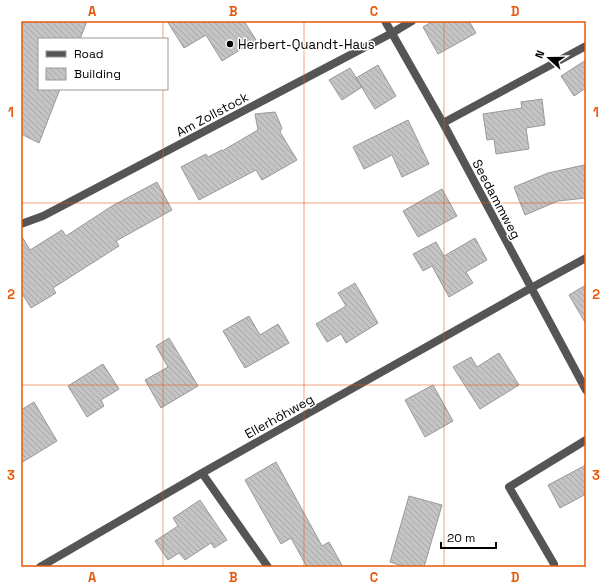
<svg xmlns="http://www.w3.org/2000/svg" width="607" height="588" font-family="'Space Grotesk',sans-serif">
	<defs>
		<pattern id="building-back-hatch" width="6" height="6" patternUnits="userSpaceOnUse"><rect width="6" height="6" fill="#c4c4c4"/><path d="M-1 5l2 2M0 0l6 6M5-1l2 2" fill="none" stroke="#a7a7a7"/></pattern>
	</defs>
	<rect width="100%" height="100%" fill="#fff"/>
	<path fill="url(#building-back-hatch)" stroke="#999" d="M21,21H87L80,39H39V89H60L39,143L21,134Z
		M167,21H244L256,40L222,61L206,35L184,48Z
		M433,21H469L476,33L438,54L423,27Z
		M586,60V88L574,96L561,76Z
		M378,65L396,96L375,109L356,78Z
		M350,68L362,87L342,100L329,80Z
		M542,99L545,125L526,128L529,149L496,154L494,139L487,140L483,114L522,108L521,102Z
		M275,112L282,128L280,132L297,160L262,180L256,170L199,200L181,167L206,154L208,157L222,150V151L258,130L255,114Z
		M408,120L429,164L402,177L392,155L364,169L353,147Z
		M584,165L586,177V198L558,201L525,215L514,187L548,173Z
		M157,182L172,210L116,241L119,246L53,288L56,293L31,308L21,292V235L30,250L62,230L66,236L112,206Z
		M442,189L457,216L418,237L403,211Z
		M475,238L487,260L466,272L473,283L449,297L432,266L423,271L413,254L436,242L444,256Z
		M355,283L378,323L346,343L341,334L327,342L316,324L346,306L338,293Z
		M586,285V324L569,295Z
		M249,316L260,335L278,324L289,343L245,368L223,331Z
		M169,338L198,386L161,408L145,380L168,367L156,346Z
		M499,353L519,385L480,409L453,367L471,357L477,367Z
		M103,364L119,389L101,400L104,406L87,417L68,386Z
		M433,385L453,421L425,437L405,400Z
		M34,402L57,441L21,463V410Z
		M276,462L322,546L329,542L343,567H307L291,538L281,544L245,480Z
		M586,465V494L560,508L548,485Z
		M409,496L442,505L424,567H406L390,562Z
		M200,500L227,540L214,548L211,543L185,560L179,553L168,560L155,541L178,526L173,518Z"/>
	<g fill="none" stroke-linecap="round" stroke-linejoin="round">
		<path stroke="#555" stroke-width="8" d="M554,564L509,487L586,440"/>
		<path stroke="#555" stroke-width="8" d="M385,21L443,123L586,390
			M443,123L586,46
			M21,224L43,216L392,33L412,21
			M202,473L268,567
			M40,567L202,473L531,288L586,258"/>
	</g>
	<path fill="none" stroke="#e8590c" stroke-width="1" stroke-opacity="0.55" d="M163,21V39M304,21V567M444,21V567M163,89V567M21,203H586M21,385H586"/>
	<circle fill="#000" stroke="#fff" stroke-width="1.5" cx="230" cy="44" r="4"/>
	<g text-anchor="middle" stroke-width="3" stroke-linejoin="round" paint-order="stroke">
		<g font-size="13" fill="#000" stroke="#fff" text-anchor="start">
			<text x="238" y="49">Herbert-Quandt-Haus</text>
		</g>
		<g font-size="13" fill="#000" stroke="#fff">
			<text transform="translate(212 114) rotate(-28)" y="5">Am Zollstock</text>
			<text transform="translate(497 199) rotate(62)" y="5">Seedammweg</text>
			<text transform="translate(279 416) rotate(-29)" y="5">Ellerhöhweg</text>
		</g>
	</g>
	<rect width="607" height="588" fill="none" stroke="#ffffff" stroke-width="44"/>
	<rect x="38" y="38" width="130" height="52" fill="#ffffff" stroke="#999999"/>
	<rect x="46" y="51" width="20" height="6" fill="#555555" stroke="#999999"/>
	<text x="74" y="58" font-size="12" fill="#000000">Road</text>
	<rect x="46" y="68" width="20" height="12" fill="url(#building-back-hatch)" stroke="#999999"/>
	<text x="74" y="78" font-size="12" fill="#000000">Building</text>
	<g transform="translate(549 58) rotate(291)" stroke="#ffffff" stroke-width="3" paint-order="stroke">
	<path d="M0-3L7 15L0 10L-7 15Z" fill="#000000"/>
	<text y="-6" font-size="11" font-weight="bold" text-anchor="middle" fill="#000000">N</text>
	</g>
	<path d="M441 542v6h55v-6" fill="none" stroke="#000000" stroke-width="2"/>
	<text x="447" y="542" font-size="12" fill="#000000" stroke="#ffffff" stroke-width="3" paint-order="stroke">20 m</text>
	<rect x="22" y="22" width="563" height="544" fill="none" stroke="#e8590c" stroke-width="1.5"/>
	<g font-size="13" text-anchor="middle" font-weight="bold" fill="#e8590c">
		<text x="92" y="16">A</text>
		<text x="233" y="16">B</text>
		<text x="374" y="16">C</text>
		<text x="515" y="16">D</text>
		<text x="11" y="117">1</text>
		<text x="596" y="117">1</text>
		<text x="11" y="299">2</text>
		<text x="596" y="299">2</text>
		<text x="11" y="480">3</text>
		<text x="596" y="480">3</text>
		<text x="92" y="582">A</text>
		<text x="233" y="582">B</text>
		<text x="374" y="582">C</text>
		<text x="515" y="582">D</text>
	</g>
</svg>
